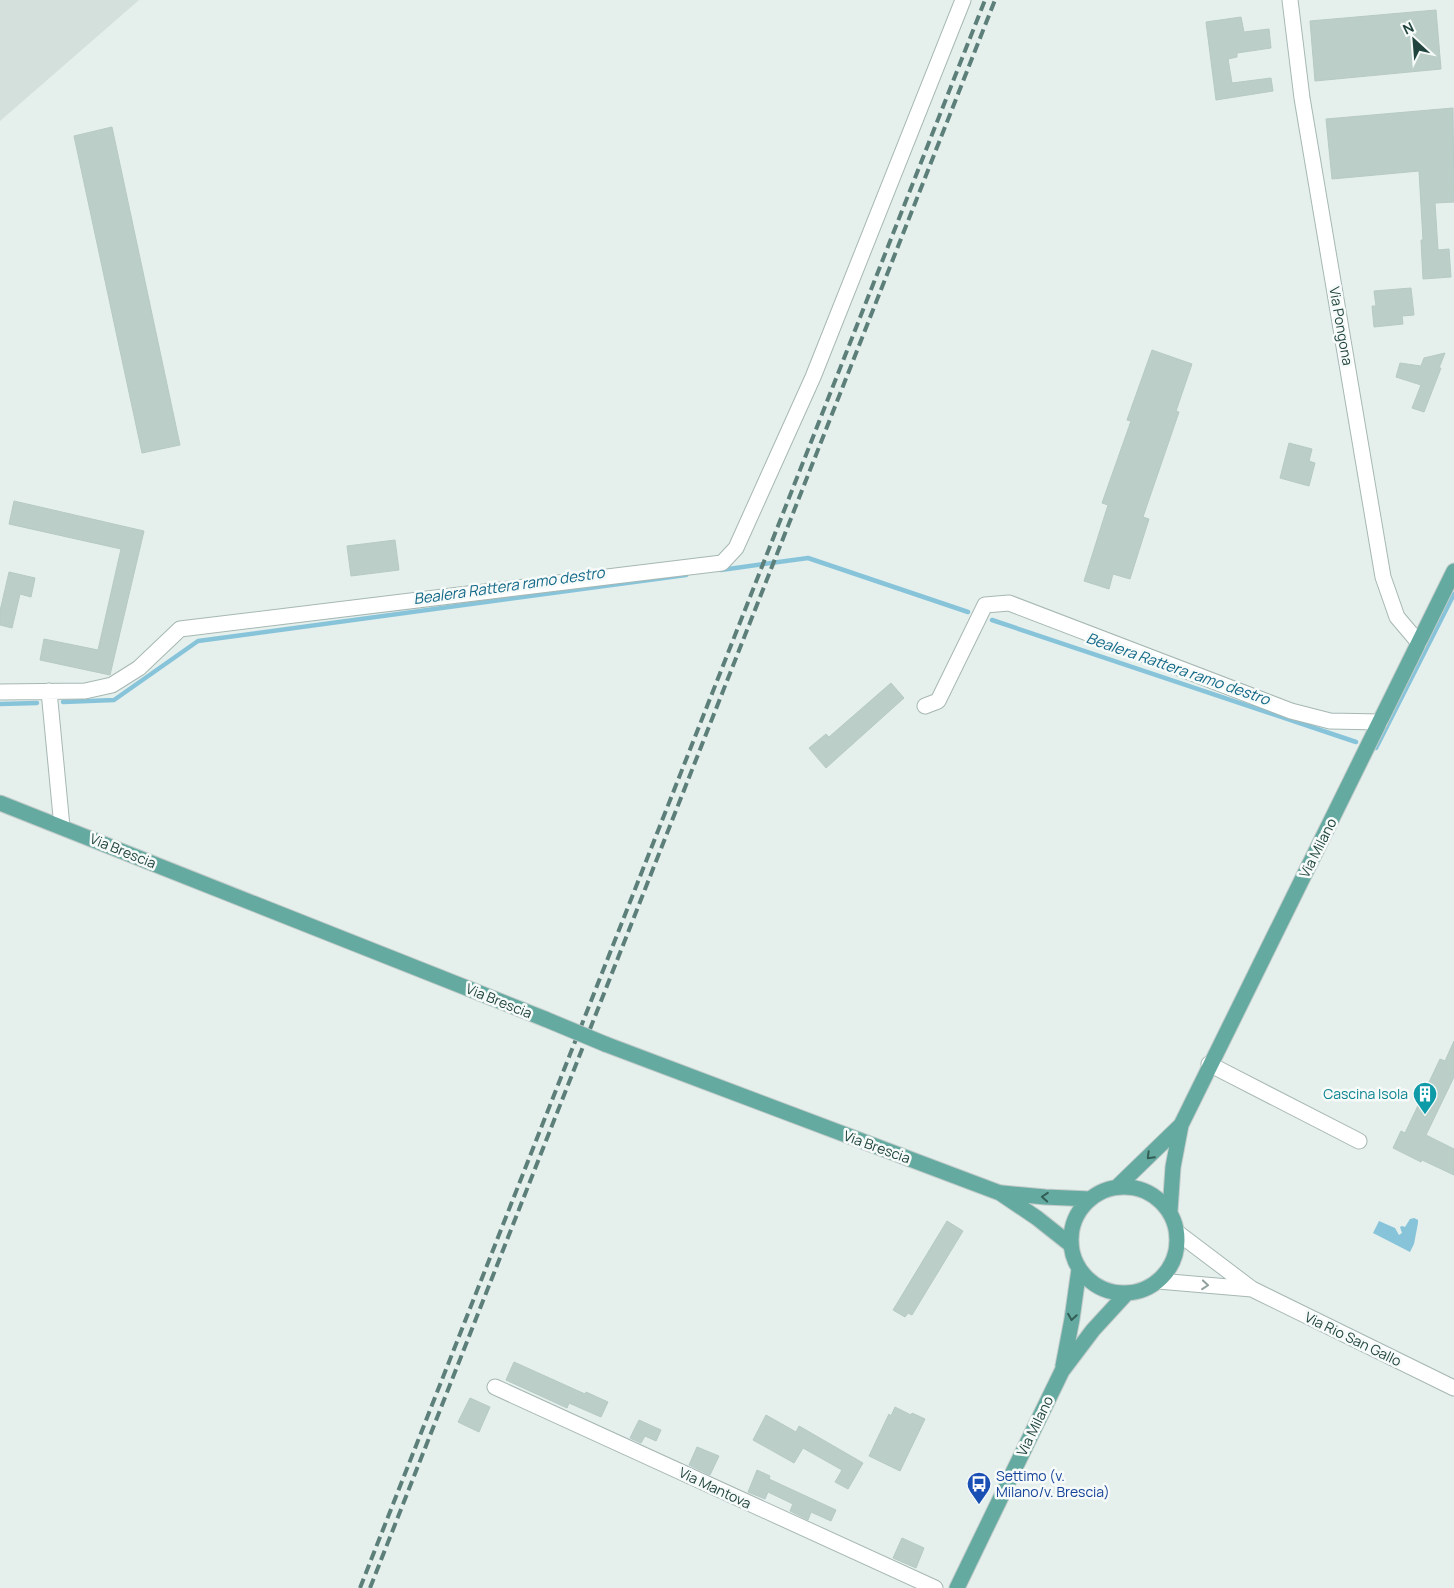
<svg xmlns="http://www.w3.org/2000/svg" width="1454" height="1588" font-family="Manrope,sans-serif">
	<rect width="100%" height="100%" fill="#e5efec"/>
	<path fill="#d3e0db" d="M0,0H139L0,121Z"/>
	<path fill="#87c4da" d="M1414,1218L1418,1220V1223L1414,1244L1410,1252L1373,1233L1379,1221L1395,1228L1399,1235L1402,1233L1400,1227L1402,1226L1405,1227L1410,1219Z"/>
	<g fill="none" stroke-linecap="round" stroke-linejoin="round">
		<path stroke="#87c4da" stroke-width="4.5" d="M721,570L808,558L968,612
			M992,620L1356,742
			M63,702L114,700L198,641L686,575
			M0,704L37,703
			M1376,748L1454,594"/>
	</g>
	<path fill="#bccec8" stroke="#b6cac4" d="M1436,10L1441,69L1315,81L1310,21Z
		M1241,17L1244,32L1269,29L1271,48L1237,53V57L1228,59L1232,83L1271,78L1273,91L1216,100L1206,22Z
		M1453,108L1454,202L1435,203L1438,250L1449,249L1451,277L1423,279L1421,240H1423L1419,171L1332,179L1326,119Z
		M112,127L180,445L142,453L74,136Z
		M1411,288L1414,315L1402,316L1403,324L1374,327L1372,306H1376L1374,291Z
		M1152,350L1192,364L1176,411L1179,412L1143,517L1149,519L1130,579L1113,574L1109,589L1084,581L1108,505L1102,503L1131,421L1127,420Z
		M1445,353L1439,368H1441L1424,412L1412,408L1421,385L1396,377L1400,363L1421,366L1424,358Z
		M1289,443L1312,449L1309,461L1315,463L1309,486L1280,478Z
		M14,501L144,531L110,675L40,660L44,639L98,650L121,549L9,524Z
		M395,540L399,570L351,576L347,546Z
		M9,572L35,578L31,597L20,594L12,628L0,625V611Z
		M891,683L904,698L826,768L809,748L826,734L829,737Z
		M1454,1041V1077L1426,1135L1454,1149V1175L1422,1160L1421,1162L1393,1148L1401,1131L1405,1133L1440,1059L1445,1061Z
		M947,1221L963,1231L912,1315L908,1313L905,1317L893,1310Z
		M514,1362L585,1394L586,1392L608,1402L601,1417L569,1403L567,1408L506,1380Z
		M470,1398L490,1407L479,1432L458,1422Z
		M895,1407L911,1415L912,1413L925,1419L900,1471L869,1456L889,1414L891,1416Z
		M766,1415L796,1432L799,1426L863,1463L848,1489L835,1482L842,1470L803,1448L794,1463L753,1440Z
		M639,1420L661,1430L656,1441L645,1436L641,1443L630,1438Z
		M697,1447L719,1456L710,1475L689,1465Z
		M757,1470L770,1476L769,1479L836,1510L831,1521L811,1512L808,1520L790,1511L793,1504L768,1492L765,1499L748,1492Z
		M902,1538L924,1548L916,1568L893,1558Z"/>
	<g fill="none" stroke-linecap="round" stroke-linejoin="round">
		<defs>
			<path id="minor" d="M1290,0L1302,98L1383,577L1397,617L1419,643
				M49,691L62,827
				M0,692L85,691L112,685L139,668L180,629L722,563L736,548L813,377L963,0
				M925,706L938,701L985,605L1009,603L1291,711L1330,721L1380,722
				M1209,1064L1359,1141
				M1178,1233L1252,1289L1454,1388
				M1158,1281L1252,1289
				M495,1387L935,1588"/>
			<path id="major" d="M0,803L545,1019
				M605,1044L1000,1193L1037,1218L1071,1245
				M1071 1240a53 53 0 1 1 106 0a53 53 0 1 1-106 0Z
				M1117,1187L1181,1125
				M1002,1193L1045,1197L1090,1199
				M1170,1211L1173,1167L1181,1125L1454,571
				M1063,1366L1072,1319L1079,1269
				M957,1588L1062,1371L1093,1330L1127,1293"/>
		</defs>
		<use href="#minor" stroke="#a6b8b4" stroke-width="17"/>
		<use href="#major" stroke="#c1cbc9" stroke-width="17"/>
		<use href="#minor" stroke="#fff" stroke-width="15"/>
		<use href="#major" stroke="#64aaa0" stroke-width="15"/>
		<path stroke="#5c7f7a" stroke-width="4" stroke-dasharray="10 5" stroke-linecap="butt" d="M360,1588L985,0
			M370,1588L995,0"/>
		<defs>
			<path id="major-bridge" d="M545,1019L605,1044"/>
		</defs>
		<use href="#major-bridge" stroke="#c1cbc9" stroke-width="17" stroke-linecap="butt"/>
		<use href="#major-bridge" stroke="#64aaa0" stroke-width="15"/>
	</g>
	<defs><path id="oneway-chevron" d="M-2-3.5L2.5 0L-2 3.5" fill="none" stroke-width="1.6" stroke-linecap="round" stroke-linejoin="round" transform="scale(1.25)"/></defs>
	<g stroke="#325e56">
		<use href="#oneway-chevron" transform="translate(1150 1156) rotate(135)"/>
		<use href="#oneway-chevron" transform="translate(1045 1197) rotate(-176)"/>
		<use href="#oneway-chevron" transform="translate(1072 1317) rotate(99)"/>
	</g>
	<use stroke="#90a29e" href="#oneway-chevron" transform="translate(1205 1285) rotate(5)"/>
	<defs>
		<symbol id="building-pin" viewBox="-11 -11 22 30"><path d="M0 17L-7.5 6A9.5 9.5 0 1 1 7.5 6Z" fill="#0f9aa8" stroke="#f6fbf9"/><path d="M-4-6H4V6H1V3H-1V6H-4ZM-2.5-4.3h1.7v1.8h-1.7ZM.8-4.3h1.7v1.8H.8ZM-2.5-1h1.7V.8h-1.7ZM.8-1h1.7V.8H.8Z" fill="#fff"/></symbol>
		<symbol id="bus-pin" viewBox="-11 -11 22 30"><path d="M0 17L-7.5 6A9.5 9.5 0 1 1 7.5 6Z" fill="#1a4fb4" stroke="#f6fbf9"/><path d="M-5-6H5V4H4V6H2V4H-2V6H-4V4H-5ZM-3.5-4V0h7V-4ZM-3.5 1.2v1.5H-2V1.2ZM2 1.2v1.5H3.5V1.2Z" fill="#fff"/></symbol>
	</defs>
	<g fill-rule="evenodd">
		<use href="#building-pin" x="1411" y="1080" width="28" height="38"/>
		<use href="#bus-pin" x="965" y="1470" width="28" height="38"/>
	</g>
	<g text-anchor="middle" stroke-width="5" stroke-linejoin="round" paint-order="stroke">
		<g font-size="14" fill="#21443e" stroke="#f6fbf9">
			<text transform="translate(1341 326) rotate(80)" y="5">Via Pongona</text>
			<text transform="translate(1318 848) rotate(-63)" y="5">Via Milano</text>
			<text transform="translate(123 851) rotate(22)" y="5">Via Brescia</text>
			<text transform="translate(499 1001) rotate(22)" y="5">Via Brescia</text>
			<text transform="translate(877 1147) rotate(20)" y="5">Via Brescia</text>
			<text transform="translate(1353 1339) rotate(26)" y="5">Via Rio San Gallo</text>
			<text transform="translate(1035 1426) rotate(-64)" y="5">Via Milano</text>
			<text transform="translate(715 1488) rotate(25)" y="5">Via Mantova</text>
		</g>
		<g font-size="14" fill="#0d838f" stroke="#f6fbf9" text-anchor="end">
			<text x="1408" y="1099">Cascina Isola</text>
		</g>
		<g font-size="14" fill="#164399" stroke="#f6fbf9" text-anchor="start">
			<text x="996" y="1481">Settimo (v.<tspan x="996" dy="16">Milano/v. Brescia)</tspan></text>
		</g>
		<g font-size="15" font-style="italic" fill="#136888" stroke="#f6fbf9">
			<text transform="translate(509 586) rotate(-8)" y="5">Bealera Rattera ramo destro</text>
			<text transform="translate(1178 669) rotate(19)" y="5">Bealera Rattera ramo destro</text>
		</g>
	</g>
	<g transform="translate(1414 40) rotate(334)" stroke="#f6fbf9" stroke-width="4" paint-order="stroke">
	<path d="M0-4L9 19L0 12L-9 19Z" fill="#21443e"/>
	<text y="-8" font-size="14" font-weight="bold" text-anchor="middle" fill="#21443e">N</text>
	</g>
</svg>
